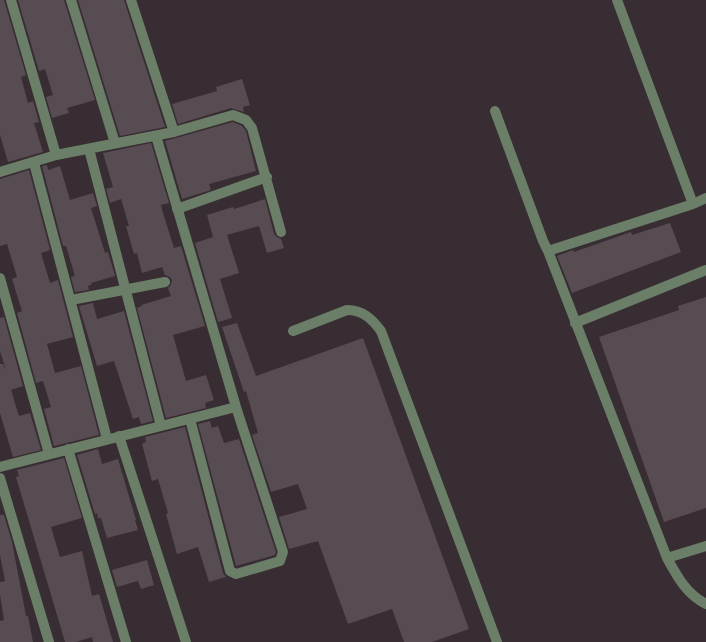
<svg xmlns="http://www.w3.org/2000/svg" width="706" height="642" font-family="'PT Sans Narrow',sans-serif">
	<rect width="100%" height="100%" fill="#382d33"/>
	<path fill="#584c53" d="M0,0H4L26,75L21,77L28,103L33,101L39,122L34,123L43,152L8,162L0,135Z
		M18,0H64L95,100L67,108L69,113L52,118L46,97L53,95L45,69L39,71Z
		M78,0H124L165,127L120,136Z
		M242,79L250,105L243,107L244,112L231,108L178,124L172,104L217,91L216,87Z
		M233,122L242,126L246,131L256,171L209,184L211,190L182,199L165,141Z
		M151,143L169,203L161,205L163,213L174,248L181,246L205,326L173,335L186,381L206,375L214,400L205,403L206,408L166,418L137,308L142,306L141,305L171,296L168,288L171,285L172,280L170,277L165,275L162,267L142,273L137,253L134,254L126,226H129L121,199L110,203L106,189L113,187L103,153Z
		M47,165L48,170L60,166L70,200L93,193L97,206L91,208L105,253L108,252L115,276L91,283L92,284L88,286L89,290L75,292L71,277L75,276L66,246H63L42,166Z
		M29,170L50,250L41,253L50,283L58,280L73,337L47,344L55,373L81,366L99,435L54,446L44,409L51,407L43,381L36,383L17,313L22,311L12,279L17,277L7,244L0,246V179Z
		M265,199L274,234L277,237L281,239L284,248L267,253L259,226L227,235L239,273L220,279L232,318L218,322L195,243L213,237L207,215L233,207L234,209Z
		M670,223L681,252L572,293L557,256L573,250L574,252L631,232L632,235Z
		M706,297V508L664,522L599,337L679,310L678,306Z
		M93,303L97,319L124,311L153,421L141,424L139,417L133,419L114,361L97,366L79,306Z
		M4,317L23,386L11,390L19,416L30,413L41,450L13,457L0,413V364H3L6,370L0,351V318Z
		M237,323L256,376L363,338L469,629L432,642H404L392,609L348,624L318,541L289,549L279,517L307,509L298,484L271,492L252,435L258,433L246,391L244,392L222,327Z
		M210,421L212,428L218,426L224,443L239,439L276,552L275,555L236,566L198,424Z
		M185,427L223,573L226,577L209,582L198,547L177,554L166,514L168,513L158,479L152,481L142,444L146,442L145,437Z
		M98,449L102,464L118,459L136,520H135L138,530L107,538L101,518H98L97,513L95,514L77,455Z
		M64,458L82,518L51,527L60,557L82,551L92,596L99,594L113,642H93L92,637L76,642H65L16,477L19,476L17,470Z
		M0,515H4L12,542L26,616H28L33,642H0V621L4,620L0,595V582L5,581L0,555Z
		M147,560L154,585L141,589L138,581L117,587L112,570Z"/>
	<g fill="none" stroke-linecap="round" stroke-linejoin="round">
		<path stroke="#6a7e68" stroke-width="10" d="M495,111L543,241L548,251L693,204L617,0
			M693,204L706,198
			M548,251L667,558C677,576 686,594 706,604
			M575,323L706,270
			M293,331L347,310C363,310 372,319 381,331L497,642
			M667,558L706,546"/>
		<path stroke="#6a7e68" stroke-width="10" d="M11,0L56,155
			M71,0L115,143
			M131,0L174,132
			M156,136L236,407L283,552L280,561L236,574L230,571L190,419
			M89,149L161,426
			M34,163L107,439
			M0,172L56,155L174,132L233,115L246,120L252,128L281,232
			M177,209L267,177
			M0,278L49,454
			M71,300L165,282
			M119,436L186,642
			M68,449L126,642
			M0,467L236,407
			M0,478L49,642"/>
	</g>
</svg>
